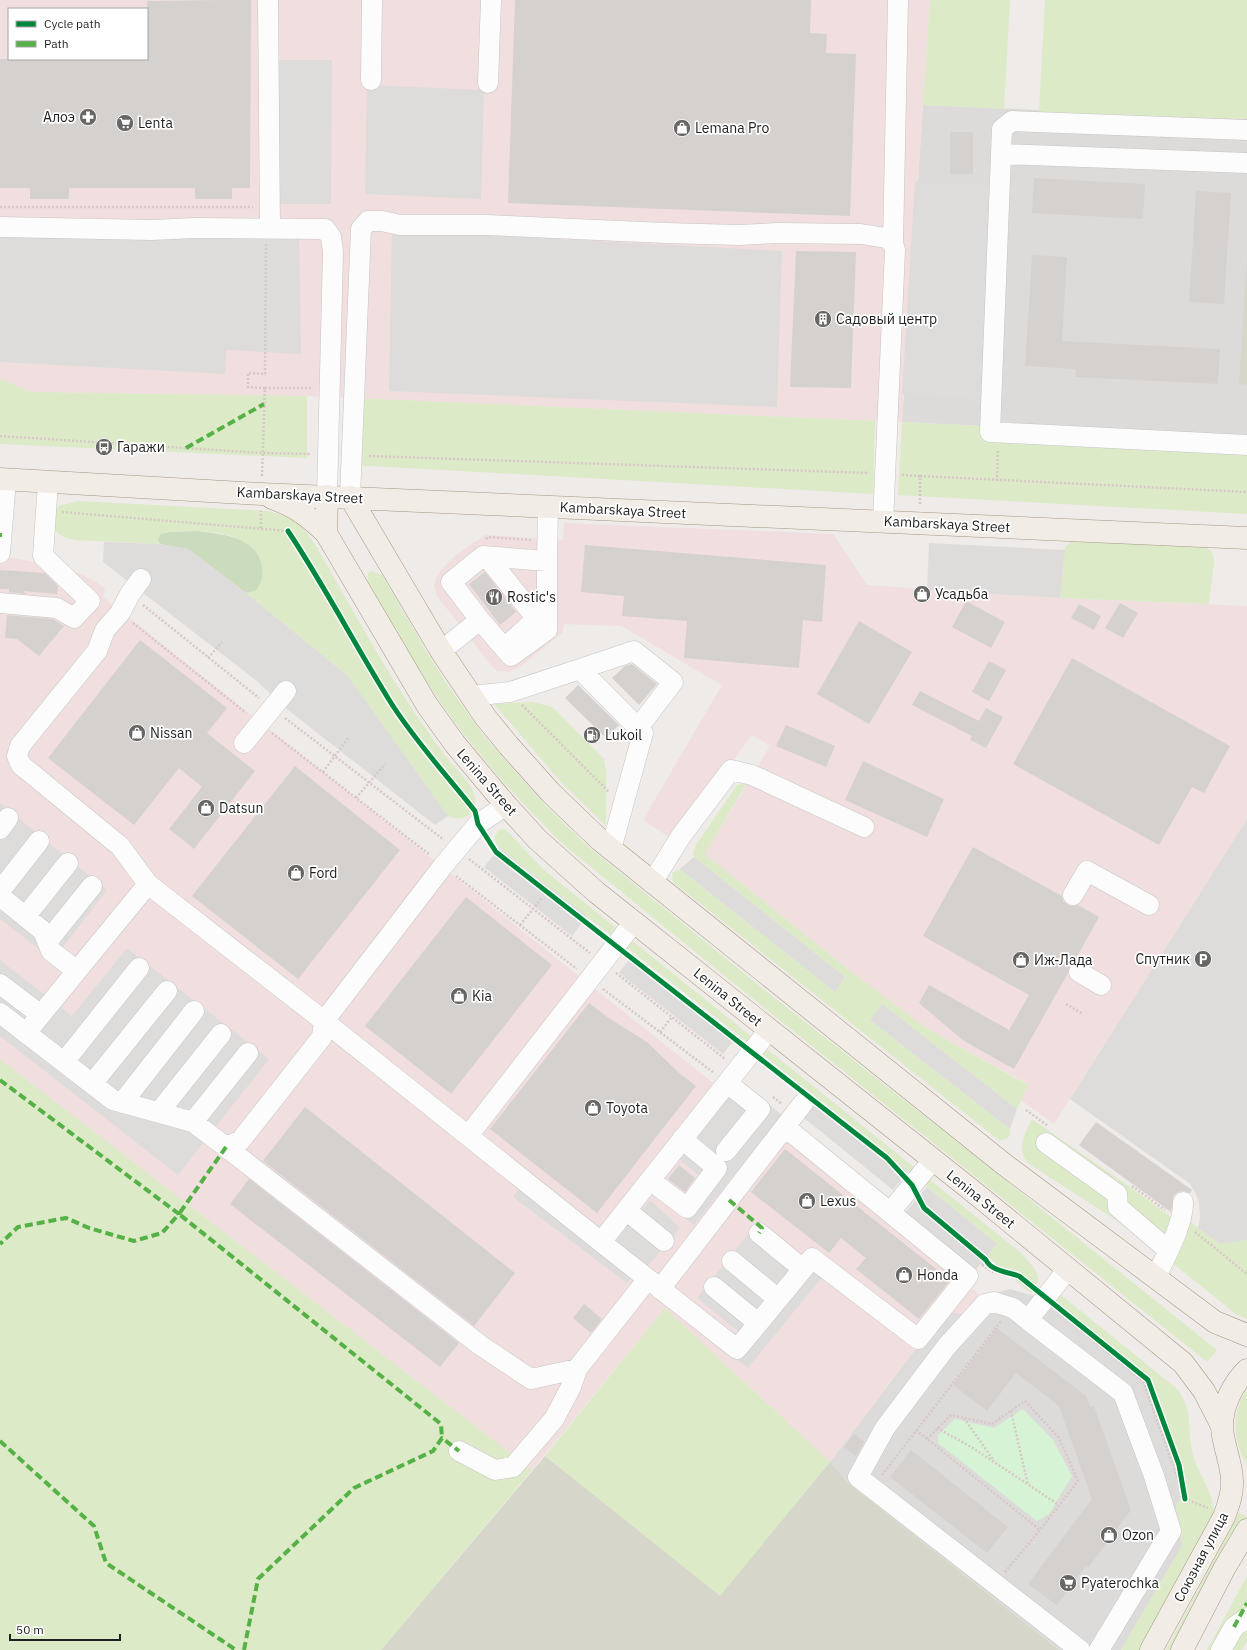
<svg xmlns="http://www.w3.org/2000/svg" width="1247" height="1650" font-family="'IBM Plex Sans',sans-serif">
	<rect width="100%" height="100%" fill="#eeebe8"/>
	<path fill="#dddbd9" d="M923,105L1247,119V439L902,422Z
		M1010,1289L1051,1301L1149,1379L1187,1488L1176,1506L1182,1546L1121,1650H1059L848,1483L830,1462L928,1333L947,1312L982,1297Z"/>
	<path fill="#f0dfde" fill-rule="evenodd" d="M0,0H930L902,422L307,396L31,392L0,379ZM9,9H147V59H9Z
		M564,523L833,534L867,585L1060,598L1247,606V819L1054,1124L1021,1100L1028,1084L938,1035L914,1019L849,970L705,854L770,746L752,735L675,841L643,820L722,685L621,626L564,624L562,633L520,667L508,672L497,671L490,664L437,596L434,585L437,576L443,568L456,555L485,535L563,540Z
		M0,556L65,567L95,581L105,589L103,597L982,1297L968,1315L947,1312L928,1333L830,1462L665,1308L532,1470L0,1059Z"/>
	<path fill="#d7d6ca" d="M1247,255V385L1239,384Z
		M545,1456L720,1593L830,1462L848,1483L1059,1650H381Z"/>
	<path fill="#dceac7" d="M930,0H1010L1004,109L923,105Z
		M1045,0H1247V119L1039,113Z
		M0,379L31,392L307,396V458L0,444Z
		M355,398L875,421L873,494L354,465Z
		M902,422L1247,439V514L898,495Z
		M78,501L267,511C294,518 300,523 316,546C356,616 394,687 443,753C450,763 471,783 474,793C476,799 475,806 475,811C466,818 459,821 448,816L348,676L246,593L255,591L261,560C257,552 252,546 244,542C224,530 183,528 161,534L158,539L160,544L76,540C65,538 59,536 53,527L56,511L59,506Z
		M1074,539L1205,546L1212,552L1214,561L1209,604L1060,598L1065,547Z
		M371,571L382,575L432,661L450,689L484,736L543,803L586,845L762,988L970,1152L1217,1350L1207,1362L742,990L565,846C513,795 464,740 425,679C404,647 386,614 368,582V573Z
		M533,702L552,707L604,759L606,773V826L561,782L494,704Z
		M746,784L705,854L849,970L914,1019L938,1035L1028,1085L1017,1109L883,1005L870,1020L1010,1129V1134L1008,1138L1000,1141L673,882L672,873L680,869L835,992L845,977L694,857L693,853L696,845L737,785Z
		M505,829L544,870L1021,1253C1033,1267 1047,1276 1030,1293L987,1256L996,1244C834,1108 666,978 499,848C494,842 493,837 499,830Z
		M0,1059L532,1470L381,1650H0Z
		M1032,1119L1130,1187L1186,1228L1189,1221L1220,1244L1247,1240V1319L1236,1314L1130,1229L1029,1164C1015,1150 1025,1134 1032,1119Z
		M1061,1295L1176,1388C1195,1409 1186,1430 1193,1455C1199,1475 1213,1492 1214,1513L1145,1650H1121L1182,1546L1176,1506L1187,1488L1149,1379L1051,1301L1057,1296Z
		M665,1308L830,1462L720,1596L545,1456Z
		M1247,1390V1464C1233,1444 1231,1410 1247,1390Z
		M1239,1513L1247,1517V1525L1180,1650H1166Z
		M1247,1576V1641L1242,1650H1207Z"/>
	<path fill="#cadcbd" d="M197,531C222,534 259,537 262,568C263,578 261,584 255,591L246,593L188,549L160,544L158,539L161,534L170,532Z"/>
	<path fill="#d6f3d5" d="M1023,1409L1053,1440L1072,1476L1049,1514L1037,1521L938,1443V1435L955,1419L994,1428Z"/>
	<path fill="#dedcdb" d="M275,60H332L331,204H274Z
		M367,85L484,90L481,199L365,194Z
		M915,181L993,186L980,398L902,394Z
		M0,223L299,230L301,354L226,350L225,374L0,362Z
		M392,230L782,251L777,407L389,391Z
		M104,542L160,544L188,549L246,593L348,676L448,816L435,825L288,710L257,681L103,562Z
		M929,543L1065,550L1060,598L927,590Z
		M0,803L107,890L53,960L0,919Z
		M1247,819V1240L1220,1244L1198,1228L1200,1218L1199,1202L1195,1192L1189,1183L1070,1099Z
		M499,848L587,916L572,936L484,867Z
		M694,857L845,977L835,992L680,869Z
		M127,948L269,1059L178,1175L0,1036V960L72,1016Z
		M632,956L736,1037L723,1054L619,973Z
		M882,1004L1017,1109L1010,1129L870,1020Z
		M735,1077L782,1115L694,1225L676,1211L702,1178L672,1154Z
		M812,1095L908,1171L893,1190L798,1113Z
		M520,1187L634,1274L627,1283L513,1197Z
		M927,1187L997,1244L973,1273L903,1215Z
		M650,1200L680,1228L647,1267L615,1241Z
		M758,1222L824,1275L748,1368L726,1351L740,1333L697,1298Z
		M950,1314L965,1318L893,1408L881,1398Z
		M1059,1317L1141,1382L1176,1479L1167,1483L1130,1389L1051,1324Z"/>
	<path fill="#d5d1cf" d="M223,0H251L250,188H232V199H195V188H69V199H30V188H0V59H147V1Z
		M515,0H811L810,33L827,34L826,53L856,54L850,216L508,203Z
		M950,132H973V174H950Z
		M1034,178L1145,184L1143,219L1032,213Z
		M1196,191L1231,193L1224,304L1189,302Z
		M796,251L856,252L851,388L790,387Z
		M1032,255L1067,257L1062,341L1220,349L1218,384L1075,377L1076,369L1025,366Z
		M585,545L826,565L822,622L803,620L799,668L684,658L687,621L622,616L624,596L581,592Z
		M0,570L45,573L58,586L57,594L23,591L26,594L9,592V589H0Z
		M485,572L516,612L500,625L469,584Z
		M966,601L1005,622L991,648L952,627Z
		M1120,603L1138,613L1123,638L1105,628Z
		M1079,604L1101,616L1094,630L1071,618Z
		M7,615L53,619L64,626L39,656L17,639L5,638Z
		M859,621L912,652L869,724L817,694Z
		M140,640L227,708L207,733L255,771L194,849L169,829L202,787L179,768L134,825L48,758Z
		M1072,658L1230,746L1204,793L1192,787L1159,845L1013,764Z
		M989,661L1006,670L989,701L972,692Z
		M632,664L657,684L639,705L612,678L625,666Z
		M578,685L619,725L606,738L565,698Z
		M920,691L979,721L986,708L1003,717L986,748L970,740L972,736L912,705Z
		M786,725L835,746L826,767L776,746Z
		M863,761L944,799L927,837L845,800Z
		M295,766L400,850L298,979L192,896Z
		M973,847L1062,896L1063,901L1068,905L1073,906L1078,905L1099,917L1074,962L1069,967L1068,973L1014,1069L964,1041L919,1003L929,985L1009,1030L1029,995L923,936Z
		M466,897L552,965L451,1094L365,1026Z
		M589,1003L610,1019L647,1042L678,1072L696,1086L597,1213L490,1129Z
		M305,1107L515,1273L474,1326L263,1161Z
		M1096,1122L1192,1190L1190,1193L1183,1191L1178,1192L1174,1195L1171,1212L1079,1145Z
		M785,1149L950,1280L919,1319L856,1269L866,1258L841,1238L829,1253L751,1192Z
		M679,1165L695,1178L685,1192L668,1179Z
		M249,1179L459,1343L440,1367L230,1204Z
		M584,1304L602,1319L591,1333L573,1318Z
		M997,1328L1086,1396L1090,1407L1094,1406L1131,1510L1088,1568L1086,1566L1057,1605L1028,1584L1092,1499L1059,1406L1016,1373L987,1411L953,1385Z
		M854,1434L864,1442L856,1456L844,1447Z
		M911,1450L1008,1527L987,1553L890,1477Z"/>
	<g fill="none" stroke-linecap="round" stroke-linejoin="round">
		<defs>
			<path id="minor" d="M268,0L270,228
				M371,80L372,0
				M488,83L491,0
				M1247,130L1012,121L1002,129L990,432L1247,445
				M1001,154L1247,163
				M0,227L152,230L195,228L325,229L331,237L333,252L327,496
				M893,243L898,0
				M350,497L361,229L368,221H382L400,225H486L665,233L739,235L779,233L861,234L886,238L893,243L895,250L883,522
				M0,553L6,480
				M487,557L533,614V622L510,643
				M547,561L548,506
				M141,579L130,594L120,613L105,630L97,651L20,746L17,756L21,765L120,846L148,884L324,1021L443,866L478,824L506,805
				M0,603L57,608L74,618L90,601L43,556L48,482
				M441,651L480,620L511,656L547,630V561L483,556L451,582L480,620
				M580,669L634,651L673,682L638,728
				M471,696L510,692L580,669L643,733L611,849
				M244,743L286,691
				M0,829L8,818
				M652,883L681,836L731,770L752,775L864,827
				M148,884L26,1033L113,1100L193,1122L226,1147
				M0,891L39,841
				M1073,895L1087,871L1149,905
				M0,896L43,931L51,951L77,971
				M25,917L68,863
				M47,942L92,886
				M1079,972L1101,985
				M0,984L41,1015
				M0,1013L26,1033
				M64,1062L139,968
				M92,1084L167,991
				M122,1103L194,1011
				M159,1112L221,1034
				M193,1122L248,1053
				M468,1136L634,922
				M1046,1143L1117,1194L1118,1207L1168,1250
				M726,1151L760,1109L727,1083
				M650,1180L687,1208L717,1168L682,1139
				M626,1210L664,1241
				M890,1212L933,1160
				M759,1233L803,1269
				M601,1242L737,1349L812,1258L918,1339L968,1276L785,1127
				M732,1261L778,1299
				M1068,1269L1028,1320L1013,1308L994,1302L985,1304L947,1346L885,1428L858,1477L1080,1650
				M1156,1277C1165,1257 1184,1224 1183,1202
				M647,1280L577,1369L531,1379L480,1345L226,1147L241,1140L322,1037L324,1021L601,1242L769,1030
				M714,1287L758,1323
				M660,1289L804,1102
				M1028,1320L1123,1393L1154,1476L1171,1531L1099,1650
				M459,1451L495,1470L513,1467L554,1419L571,1387L577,1369
				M1221,1650L1234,1627L1247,1618"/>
			<path id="major" d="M0,479L261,494L1247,538
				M327,496L326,533L427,705L455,744L506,805L537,839L596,892L970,1189L1183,1363L1204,1391L1222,1426
				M350,497L441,651L486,718L509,746L551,793L600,840L1005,1165L1215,1322L1247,1335
				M272,498C296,507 307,515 326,533
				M1151,1650L1224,1517C1228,1506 1233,1493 1232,1481C1232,1463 1222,1443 1222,1426C1222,1405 1233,1384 1247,1370
				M1182,1650L1224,1569L1247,1530"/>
		</defs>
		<use href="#minor" stroke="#c6c5c4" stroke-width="21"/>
		<use href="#major" stroke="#a49884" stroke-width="23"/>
		<path stroke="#d7c8c7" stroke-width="2.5" stroke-dasharray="2 2" stroke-linecap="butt" d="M0,207H253
			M265,388L248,387V373L265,374L266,244
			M0,436L262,453L311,454
			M369,456L869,473
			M902,475L920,476V506
			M262,476L265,388H313
			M920,476L1247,492
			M997,481L998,449
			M62,512L288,531
			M261,528V511
			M486,539L488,537L531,540
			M143,605L259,698
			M133,623L246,713
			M208,658L222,642
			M522,705L609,792
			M285,718L444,840
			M272,733L430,855
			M323,772L349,737
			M356,798L385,764
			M469,859L590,953
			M456,876L577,969
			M520,925L542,898
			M616,973L725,1059
			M603,989L714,1073
			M1066,1004L1083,1014
			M660,1032L672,1017
			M773,1097L782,1104
			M1026,1110L1048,1126
			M1132,1186L1165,1210
			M1195,1232L1247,1274
			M982,1265L993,1272L1017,1278L1032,1289
			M982,1265L986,1260
			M1057,1310L1143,1381L1185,1499L1208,1508
			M1011,1411L1028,1485
			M964,1418L994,1461
			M937,1428L973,1448L1059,1505
			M916,1430L1040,1530L1005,1572
			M927,1439L951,1415L992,1424L1025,1401L1059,1438L1078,1481L1040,1530
			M882,1475L1001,1321"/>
		<use href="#minor" stroke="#fcfcfc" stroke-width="20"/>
		<use href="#major" stroke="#f1ece5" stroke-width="22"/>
		<path stroke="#55b145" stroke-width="4" stroke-dasharray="8 4" stroke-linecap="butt" d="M186,448L264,404
			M0,535H2
			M0,1080L179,1214L162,1233L134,1241L89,1228L66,1218L18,1227L0,1244
			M226,1147L179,1214L441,1424L442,1438
			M729,1200L762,1228L759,1233
			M0,1441L94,1526L106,1563L236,1650
			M1234,1627L1247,1603
			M244,1650L258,1579L354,1488L433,1451L442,1438L459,1451"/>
		<defs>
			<path id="cycleway" d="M288,531C326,588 357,649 393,706C417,743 448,777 475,811L478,824L496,852L887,1158L912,1185L924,1208L986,1260C991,1271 1008,1272 1019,1276L1148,1380L1179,1465L1185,1499"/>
		</defs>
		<use href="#cycleway" stroke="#fff" stroke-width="8"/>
		<use href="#cycleway" stroke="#00873e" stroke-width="5"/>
	</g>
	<defs>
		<symbol id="pharmacy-disc" viewBox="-11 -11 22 22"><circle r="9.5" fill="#676665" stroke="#fff"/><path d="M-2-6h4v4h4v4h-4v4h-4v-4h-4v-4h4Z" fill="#fff"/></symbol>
		<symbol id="supermarket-disc" viewBox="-11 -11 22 22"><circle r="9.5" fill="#676665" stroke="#fff"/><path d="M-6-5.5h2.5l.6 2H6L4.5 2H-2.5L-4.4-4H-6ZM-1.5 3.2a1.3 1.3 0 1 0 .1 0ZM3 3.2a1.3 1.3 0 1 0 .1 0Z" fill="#fff"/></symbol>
		<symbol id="shop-disc" viewBox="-11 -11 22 22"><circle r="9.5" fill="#676665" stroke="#fff"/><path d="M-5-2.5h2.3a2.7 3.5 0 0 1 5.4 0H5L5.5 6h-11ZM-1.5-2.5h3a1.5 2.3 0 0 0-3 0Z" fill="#fff"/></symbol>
		<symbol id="building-disc" viewBox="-11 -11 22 22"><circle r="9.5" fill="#676665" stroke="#fff"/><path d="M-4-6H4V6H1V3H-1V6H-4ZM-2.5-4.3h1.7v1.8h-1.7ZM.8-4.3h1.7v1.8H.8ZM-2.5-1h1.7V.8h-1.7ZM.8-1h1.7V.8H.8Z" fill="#fff"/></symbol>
		<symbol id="bus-disc" viewBox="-11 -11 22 22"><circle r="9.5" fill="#676665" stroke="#fff"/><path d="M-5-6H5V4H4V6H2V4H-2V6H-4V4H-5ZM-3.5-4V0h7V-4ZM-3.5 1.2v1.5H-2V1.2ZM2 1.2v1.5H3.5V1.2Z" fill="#fff"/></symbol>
		<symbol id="restaurant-disc" viewBox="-11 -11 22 22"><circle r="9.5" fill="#676665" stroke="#fff"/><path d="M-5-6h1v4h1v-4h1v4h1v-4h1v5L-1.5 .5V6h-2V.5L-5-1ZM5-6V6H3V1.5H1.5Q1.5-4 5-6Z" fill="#fff"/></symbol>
		<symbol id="fuel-disc" viewBox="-11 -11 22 22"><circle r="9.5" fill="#676665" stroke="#fff"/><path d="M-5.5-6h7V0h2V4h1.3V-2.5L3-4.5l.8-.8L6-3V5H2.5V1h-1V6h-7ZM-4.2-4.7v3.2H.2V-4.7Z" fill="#fff"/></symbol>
		<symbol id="parking-disc" viewBox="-11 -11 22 22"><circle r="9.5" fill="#676665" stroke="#fff"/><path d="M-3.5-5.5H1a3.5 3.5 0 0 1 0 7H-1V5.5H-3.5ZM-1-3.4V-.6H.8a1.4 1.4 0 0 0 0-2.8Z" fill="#fff"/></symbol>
	</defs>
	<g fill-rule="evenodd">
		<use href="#pharmacy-disc" x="78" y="107" width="20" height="20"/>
		<use href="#supermarket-disc" x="115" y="113" width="20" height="20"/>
		<use href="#shop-disc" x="672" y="118" width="20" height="20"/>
		<use href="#building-disc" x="813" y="309" width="20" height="20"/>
		<use href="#bus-disc" x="94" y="437" width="20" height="20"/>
		<use href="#shop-disc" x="912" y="584" width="20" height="20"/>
		<use href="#restaurant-disc" x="484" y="587" width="20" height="20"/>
		<use href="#shop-disc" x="127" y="723" width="20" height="20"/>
		<use href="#fuel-disc" x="582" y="725" width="20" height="20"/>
		<use href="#shop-disc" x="196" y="798" width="20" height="20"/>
		<use href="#shop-disc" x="286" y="863" width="20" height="20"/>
		<use href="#parking-disc" x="1193" y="949" width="20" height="20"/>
		<use href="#shop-disc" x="1011" y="950" width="20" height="20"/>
		<use href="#shop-disc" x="449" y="986" width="20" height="20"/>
		<use href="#shop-disc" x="583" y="1098" width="20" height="20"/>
		<use href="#shop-disc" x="797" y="1191" width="20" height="20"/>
		<use href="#shop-disc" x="894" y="1265" width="20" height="20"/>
		<use href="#shop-disc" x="1099" y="1525" width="20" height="20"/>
		<use href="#supermarket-disc" x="1058" y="1573" width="20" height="20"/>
	</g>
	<g text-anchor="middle" stroke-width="3.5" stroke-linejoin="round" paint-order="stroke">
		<g font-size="14" fill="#1f1f1f" stroke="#fff" text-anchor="start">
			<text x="75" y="122" text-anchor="end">Алоэ</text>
			<text x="138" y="128">Lenta</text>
			<text x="695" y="133">Lemana Pro</text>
			<text x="836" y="324">Садовый центр</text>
			<text x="117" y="452">Гаражи</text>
			<text x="935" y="599">Усадьба</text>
			<text x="507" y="602">Rostic's</text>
			<text x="150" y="738">Nissan</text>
			<text x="605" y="740">Lukoil</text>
			<text x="219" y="813">Datsun</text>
			<text x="309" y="878">Ford</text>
			<text x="1190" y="964" text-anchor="end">Спутник</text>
			<text x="1034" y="965">Иж-Лада</text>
			<text x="472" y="1001">Kia</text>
			<text x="606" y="1113">Toyota</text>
			<text x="820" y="1206">Lexus</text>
			<text x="917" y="1280">Honda</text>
			<text x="1122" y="1540">Ozon</text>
			<text x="1081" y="1588">Pyaterochka</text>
		</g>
		<g font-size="14" fill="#1f1f1f" stroke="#fff">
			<text transform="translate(300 495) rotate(3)" y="5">Kambarskaya Street</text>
			<text transform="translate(623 510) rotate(3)" y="5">Kambarskaya Street</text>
			<text transform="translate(947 524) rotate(3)" y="5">Kambarskaya Street</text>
			<text transform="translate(487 782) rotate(49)" y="5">Lenina Street</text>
			<text transform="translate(728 997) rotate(39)" y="5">Lenina Street</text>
			<text transform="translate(981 1199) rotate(39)" y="5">Lenina Street</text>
			<text transform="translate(1201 1557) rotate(-62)" y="5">Союзная улица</text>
		</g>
	</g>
	<rect x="8" y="8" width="140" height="52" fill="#ffffff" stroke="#a5a5a5"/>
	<rect x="16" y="21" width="20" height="6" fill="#00873e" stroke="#a5a5a5"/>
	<text x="44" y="28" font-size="12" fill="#1f1f1f">Cycle path</text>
	<rect x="16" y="41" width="20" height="6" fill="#55b145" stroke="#a5a5a5"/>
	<text x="44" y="48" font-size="12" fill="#1f1f1f">Path</text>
	<path d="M10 1634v6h110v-6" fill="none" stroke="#1f1f1f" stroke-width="2"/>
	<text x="16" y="1634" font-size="12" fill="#1f1f1f" stroke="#ffffff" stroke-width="3" paint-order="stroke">50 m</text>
</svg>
